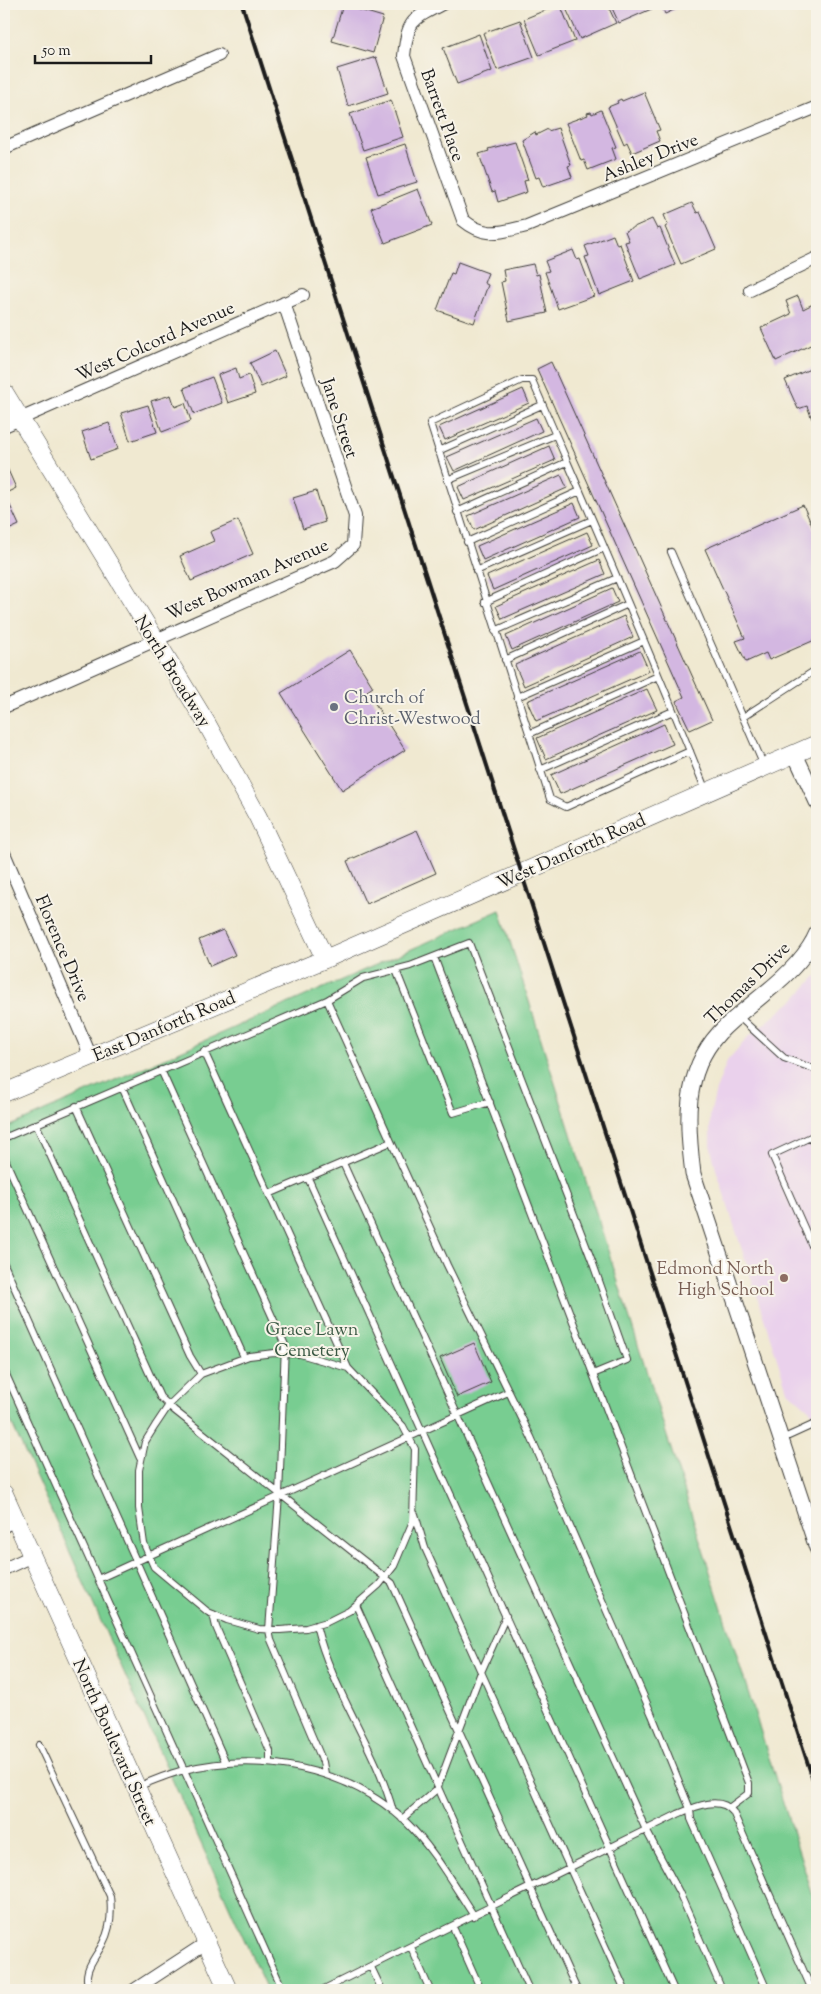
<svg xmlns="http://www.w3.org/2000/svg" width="821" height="1994" font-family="'Sorts Mill Goudy',serif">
	<rect width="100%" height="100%" fill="#f7f3e8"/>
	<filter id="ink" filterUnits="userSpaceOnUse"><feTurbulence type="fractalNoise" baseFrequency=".02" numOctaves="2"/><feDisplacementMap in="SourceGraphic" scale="10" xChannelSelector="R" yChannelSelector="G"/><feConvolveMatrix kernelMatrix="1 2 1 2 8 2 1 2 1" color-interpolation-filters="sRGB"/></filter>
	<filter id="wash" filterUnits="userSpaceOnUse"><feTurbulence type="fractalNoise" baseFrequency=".0096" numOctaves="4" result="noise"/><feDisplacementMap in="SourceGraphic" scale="20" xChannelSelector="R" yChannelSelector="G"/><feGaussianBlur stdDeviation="1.12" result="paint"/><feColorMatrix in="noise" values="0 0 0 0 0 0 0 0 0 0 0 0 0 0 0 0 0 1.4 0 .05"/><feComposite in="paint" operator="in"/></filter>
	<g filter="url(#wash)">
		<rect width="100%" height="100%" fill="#f0e9d1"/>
		<path fill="#ead1ec" d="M817,975V1431L811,1411L787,1390L715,1166L710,1143V1115L716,1090L727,1061L748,1037L794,1000Z"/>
		<path fill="#78cd91" stroke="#4a7456" d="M500,910L817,1909V1990H267L4,1406V1129Z"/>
		<g id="blocks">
			<path fill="#d3b7e1" d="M373,4H389L380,11Z
				M560,4L575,41L539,55L524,19Z
				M564,4H607L616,23L580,39Z
				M610,4H655L656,7L619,23Z
				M660,4H687L665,14Z
				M343,5L383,17L373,53L332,41Z
				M520,20L534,57L497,70L483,33Z
				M479,34L492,71L457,84L443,48Z
				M376,57L388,93L348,106L337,69Z
				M644,92L660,130L656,131L660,141L632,153L627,142L624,144L608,107L618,103L617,101L621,99L622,101Z
				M391,100L403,137L363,150L350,114Z
				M601,110L616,147L612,148L616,159L588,170L584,160L581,161L566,123L588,115L587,113L591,112L592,114Z
				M558,128L571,165L568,166L572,177L543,187L539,177L536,178L522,140L535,132L536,135L548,129V131Z
				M515,142L528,180L524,181L527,192L498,202L495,191L492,192L479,154L489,151L488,149Z
				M405,144L417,182L378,194L366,157Z
				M418,189L432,225L385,243L371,208Z
				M692,203L697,213L700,212L716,249L681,264L665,227L668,225L664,215Z
				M652,219L657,229L660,228L675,265L640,279L625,242L629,241L625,231Z
				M613,235L617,245L620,244L634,281L599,295L585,257L589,256L585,246Z
				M573,250L577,260L580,259L594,296L558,309L545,272L549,271L545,261Z
				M458,262L488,273L484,283L488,285L474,323L437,310L451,273L454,274Z
				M533,264L536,275L539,274L547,313L509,321L501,282L505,281L503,270Z
				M798,296L803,309L817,302V342L776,361L761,328L791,314L786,301Z
				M275,351L286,376L261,387L250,363Z
				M551,362L712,720L690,730L676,701L684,697L537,369Z
				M817,366V416L812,419L807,406L798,409L785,380Z
				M236,368L239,379L249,375L255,394L228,403L218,375Z
				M212,377L222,403L194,414L184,388Z
				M523,389L529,403L445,440L439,427Z
				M171,395L175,407L185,403L191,421L162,432L151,401Z
				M148,405L157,432L130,441L121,413Z
				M536,418L542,431L454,471L447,457Z
				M109,423L118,449L91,459L82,432Z
				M549,446L555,460L464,500L458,487Z
				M4,461L16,488L4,494Z
				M561,475L567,488L474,530L468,516Z
				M316,491L325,522L303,529L293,498Z
				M7,499L19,525L4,532V501Z
				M574,503L580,517L483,560L477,546Z
				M803,505L817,537V639L769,660L766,653L746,662L736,641L745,638L705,549Z
				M238,520L253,554L191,581L180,556L214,541L210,532Z
				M587,532L593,545L493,590L487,576Z
				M599,560L605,574L502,619L496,606Z
				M612,588L618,602L512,650L506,636Z
				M624,616L633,637L524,686L515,665Z
				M350,650L373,687L367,691L405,750L342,790L281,693Z
				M640,651L649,671L536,721L527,701Z
				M647,689L657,710L546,759L537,738Z
				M664,724L673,744L560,794L551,775Z
				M417,830L436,873L366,904L347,861Z
				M223,930L235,955L210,966L199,940Z
				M474,1343L491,1382L457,1397L440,1358Z"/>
		</g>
	</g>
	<g filter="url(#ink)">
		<use href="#blocks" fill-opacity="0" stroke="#3c3b37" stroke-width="1"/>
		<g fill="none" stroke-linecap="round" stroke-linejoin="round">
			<defs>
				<path id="service" d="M438,451L542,405
					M447,480L555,435
					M457,512L567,462
					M467,542L580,491
					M671,552L764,766
					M476,571L592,520
					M485,602L604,548
					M495,631L617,578
					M505,660L628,604
					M517,697L644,641
					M743,717L817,669
					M529,734L658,676
					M690,751L566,807L550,799L430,423L522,380H532C591,517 651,653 706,791
					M540,770L673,711
					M434,957L593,1374
					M396,970L453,1113L490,1102
					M327,1000L363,978L410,966L469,943L592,1261L627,1360L593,1374L749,1783V1793L729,1808
					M738,1016L784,1058L817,1070
					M204,1051L269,1194L391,1142
					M161,1070L285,1345L279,1495L269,1630L271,1640L323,1762L325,1774
					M122,1087L244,1357
					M76,1106L190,1356L201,1374
					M36,1124L160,1397L174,1410L392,1583L577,1990
					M817,1134L772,1155L817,1257
					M811,1137L817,1151
					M4,1138L327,1000L447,1265L531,1437L652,1715L690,1809L691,1819L767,1990
					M4,1157L140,1458
					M343,1163L646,1830L679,1892L722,1990
					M308,1178L674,1990
					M269,1194L348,1368L403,1426L415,1449L413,1521L394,1566L379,1585L349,1611L327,1622L306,1628L280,1630L259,1629L227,1620L208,1612L154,1567L144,1544L139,1508V1470L145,1442L155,1426L169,1405L201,1374L249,1356L274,1353L300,1354L348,1368
					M4,1264L226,1763
					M4,1370L283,1990
					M782,1439L817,1423
					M415,1514L425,1548L625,1990
					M98,1579L508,1392
					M356,1605L529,1990
					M213,1614L216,1627L270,1751V1763
					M316,1625C332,1691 375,1746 393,1811
					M39,1745L110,1896C112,1913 111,1928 103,1943C94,1961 82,1969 89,1990
					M137,1787C152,1781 168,1774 184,1770C260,1751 346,1767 405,1821C433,1848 453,1884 474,1916
					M402,1819L437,1789L481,1672L506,1616
					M453,1927L481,1990
					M411,1947L430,1990
					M371,1967L382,1990
					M322,1990L678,1814C694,1807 720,1795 733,1812L812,1990"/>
				<path id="minor" d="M442,4C411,20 408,20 404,56L463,220C486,239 500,232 527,226L817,107
					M4,148L219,55
					M750,290L817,258
					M4,426L303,295
					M4,707L335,561L353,545L355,516L284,303
					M4,853L91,1057
					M4,1526L15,1520
					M4,1569L32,1556
					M134,1990L206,1943"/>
				<path id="tertiary" d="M795,754L817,802
					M817,933C807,957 785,977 765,993C750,1006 733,1018 719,1033C682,1074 687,1125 693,1174L817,1548"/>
				<path id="secondary" d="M4,392L207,724L258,817L325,959
					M4,1093L325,959L817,744
					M4,1494L228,1990"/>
			</defs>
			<use href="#service" stroke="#3c3b37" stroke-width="8"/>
			<use href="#minor" stroke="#3c3b37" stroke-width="14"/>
			<use href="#tertiary" stroke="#3c3b37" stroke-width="17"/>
			<use href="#secondary" stroke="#3c3b37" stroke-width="19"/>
			<use href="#service" stroke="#fff" stroke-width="6"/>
			<use href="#minor" stroke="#fff" stroke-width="12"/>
			<use href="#tertiary" stroke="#fff" stroke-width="15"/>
			<use href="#secondary" stroke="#fff" stroke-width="18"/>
			<path stroke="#1c1c1c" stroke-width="4" d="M242,4L817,1792"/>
		</g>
	</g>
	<circle fill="#6b7280" stroke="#f7f3e8" stroke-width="2" cx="334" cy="707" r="5"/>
	<circle fill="#8d6e63" stroke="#f7f3e8" stroke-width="2" cx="784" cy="1278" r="5"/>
	<g text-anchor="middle" stroke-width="4" stroke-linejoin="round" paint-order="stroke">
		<g font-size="18" fill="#1c1c1c" stroke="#f7f3e8">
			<text transform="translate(443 115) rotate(70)" y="6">Barrett Place</text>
			<text transform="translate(650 157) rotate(-22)" y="6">Ashley Drive</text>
			<text transform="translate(155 341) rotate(-24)" y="6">West Colcord Avenue</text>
			<text transform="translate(340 418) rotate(72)" y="6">Jane Street</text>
			<text transform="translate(247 579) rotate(-24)" y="6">West Bowman Avenue</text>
			<text transform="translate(173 671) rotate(58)" y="6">North Broadway</text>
			<text transform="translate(571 851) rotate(-24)" y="6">West Danforth Road</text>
			<text transform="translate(63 948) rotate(67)" y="6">Florence Drive</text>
			<text transform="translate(747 983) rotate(-44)" y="6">Thomas Drive</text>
			<text transform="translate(164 1026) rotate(-23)" y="6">East Danforth Road</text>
			<text transform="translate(115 1742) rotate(66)" y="6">North Boulevard Street</text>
		</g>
		<g font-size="18" fill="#5b616d" stroke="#f7f3e8" text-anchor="start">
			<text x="344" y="703">Church of<tspan x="344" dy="21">Christ-Westwood</tspan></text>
		</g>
		<g font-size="18" fill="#785e54" stroke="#f7f3e8" text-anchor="end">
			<text x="774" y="1274">Edmond North<tspan x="774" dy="21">High School</tspan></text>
		</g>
		<g font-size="18" fill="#3c5a45" stroke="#f7f3e8">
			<text x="312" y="1335">Grace Lawn<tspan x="312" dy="21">Cemetery</tspan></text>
		</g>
	</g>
	<rect width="821" height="1994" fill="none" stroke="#f7f3e8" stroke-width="20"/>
	<path d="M35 55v8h116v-8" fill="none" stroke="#1c1c1c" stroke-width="2.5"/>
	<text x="42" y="55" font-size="15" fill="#1c1c1c" stroke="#f7f3e8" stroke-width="4" paint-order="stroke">50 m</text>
</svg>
